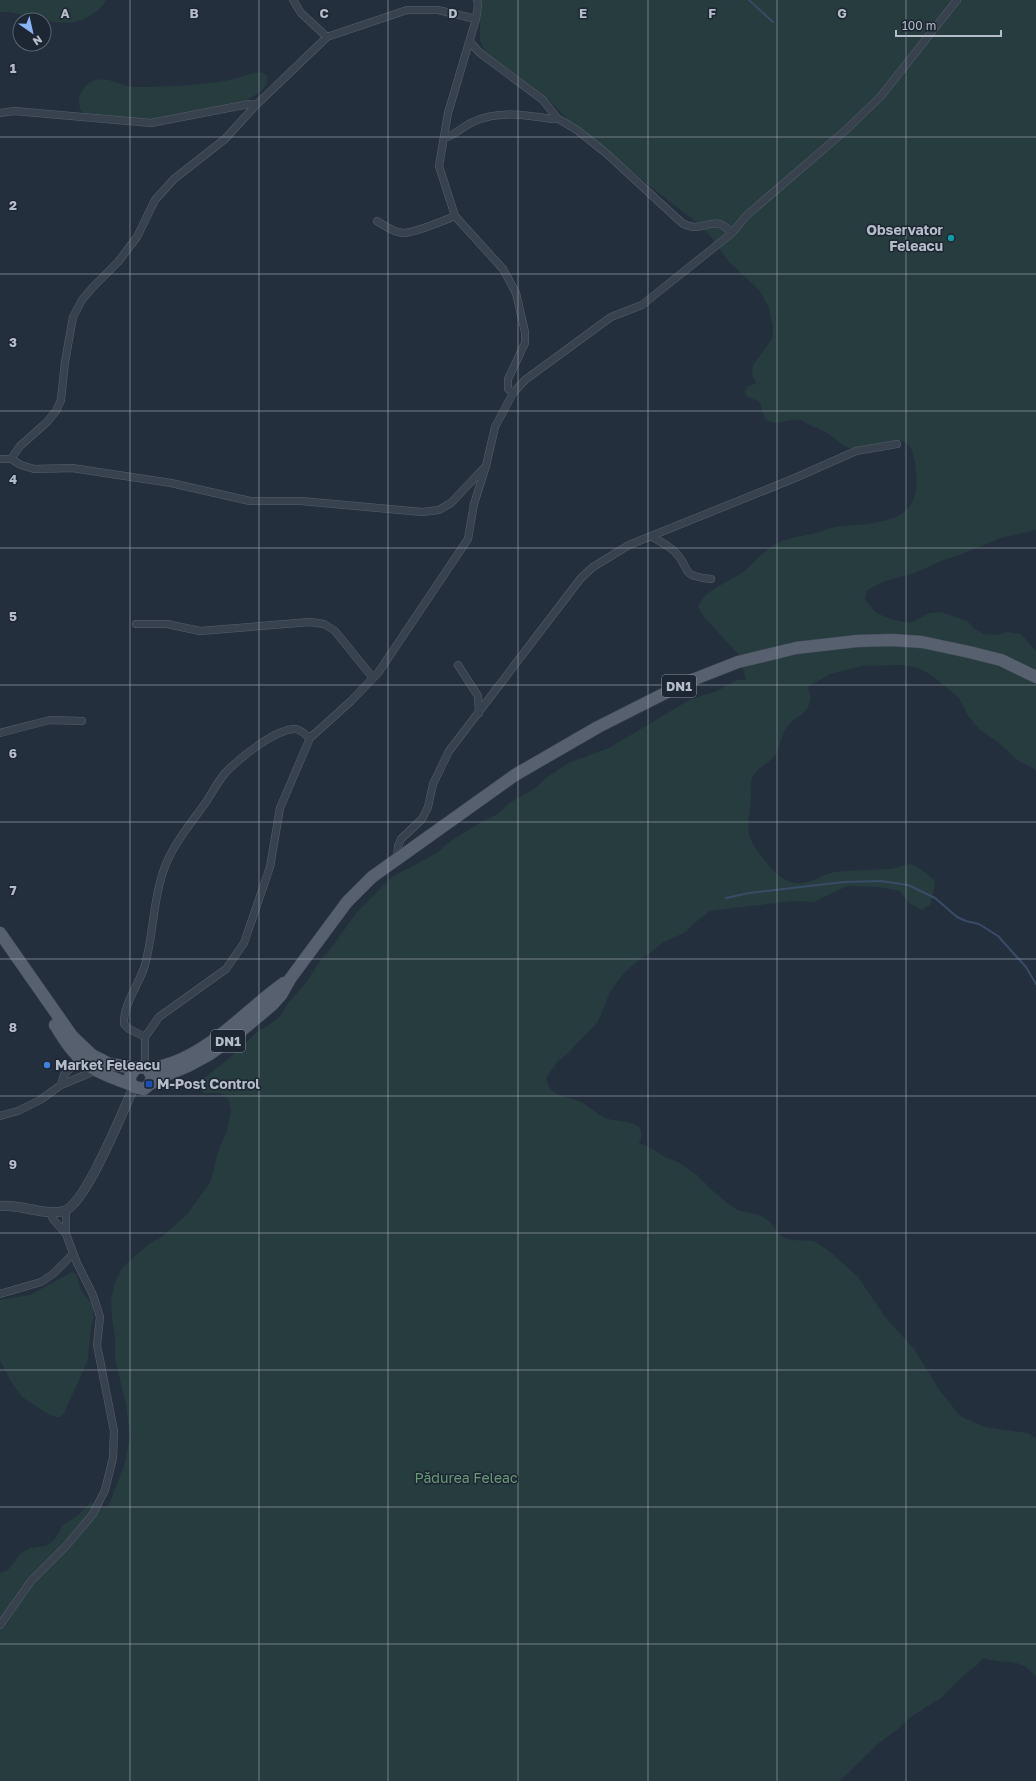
<svg xmlns="http://www.w3.org/2000/svg" width="1036" height="1781" font-family="'Golos Text',sans-serif">
	<rect width="100%" height="100%" fill="#242f3e"/>
	<path fill="#263c3f" d="M0,0H106C103,7 97,11 91,15C62,35 30,10 0,12Z
		M480,0H1036V530L1001,538L962,554L941,561L915,573L885,581L869,589L866,593L865,599L875,612L885,617L895,620L910,623L930,613L941,612L967,621L975,629L984,634L996,635L1007,632L1021,634L1036,651V770L1017,760L998,742L980,730L969,717L959,698L930,674L918,668L901,665L862,666L830,674L808,687L811,697C808,716 798,713 788,726C781,734 781,745 776,754C771,762 762,765 756,772C749,779 751,790 751,798C749,827 742,832 762,857C772,869 781,882 797,883C811,885 822,874 835,872C853,870 871,870 889,869C897,869 904,864 912,864L926,873L934,880L935,885L930,905L922,910L909,903L900,891L879,887L853,886H847L814,902L793,901L710,911L693,924L686,932L662,943L649,954L636,962L624,973L610,992L598,1022L567,1054L558,1061L546,1078C547,1083 549,1088 553,1091C560,1097 571,1098 579,1101C589,1105 598,1116 608,1119C622,1123 650,1119 639,1143L653,1149L665,1157L680,1163L697,1175L716,1194L737,1210L759,1215L768,1220L782,1237L792,1240L814,1241L828,1250L858,1277L886,1318L915,1350L938,1388L960,1416L984,1427L1028,1433L1036,1438V1677C1019,1655 1006,1666 983,1658L977,1665L964,1675L941,1698L912,1716L897,1730L879,1743L840,1781H0V1573L8,1570L21,1553L31,1548L46,1546L51,1543L55,1539L63,1525L76,1517L91,1502L95,1504L96,1510L108,1507L125,1463L130,1436L126,1405L115,1359V1337L112,1318L111,1301L114,1285L121,1270L128,1262L149,1244L163,1236L188,1213L211,1181L219,1149L227,1131L231,1110L229,1100L224,1095L220,1093H204L200,1089L199,1084L202,1080L227,1060L257,1032L272,1023L280,1016L289,1002L305,984L320,961L331,948L357,912L392,877L437,853L449,842L483,821L498,814L509,803L534,789L546,778L568,763L609,748L691,699L717,691L737,680H746L740,656L703,616L698,607C707,588 724,585 740,574C755,564 765,547 782,541C792,537 804,536 815,533C822,532 828,528 835,527C856,524 880,525 900,515C906,511 911,505 914,499C918,487 918,449 905,442C895,436 868,448 855,449C844,449 836,438 827,433C821,430 816,428 810,425C807,424 803,420 800,420C786,418 777,428 765,419C759,404 765,402 747,397L745,392L747,387L756,383L752,376L753,365L772,339L773,328L769,308L759,290L729,262L711,237L696,222L646,183L614,155L573,125L544,95L491,59L484,50L480,40Z
		M260,72L266,74C272,88 256,95 246,100L157,120L86,114L81,111C76,99 81,86 93,81C107,75 122,87 135,87C167,87 199,85 230,80C240,78 250,73 260,72Z
		M72,1272L76,1274L81,1290L91,1303L93,1308V1319L90,1335L88,1360L64,1413L60,1417H56L48,1414L22,1397L10,1380L0,1360V1300L30,1295Z"/>
	<g fill="none" stroke-linecap="round" stroke-linejoin="round">
		<path stroke="#394c67" stroke-width="2" d="M749,0L773,22
			M726,898L749,893L844,882L881,881L908,885L935,898L957,917L966,921L979,924L998,936L1026,967L1036,984"/>
		<defs>
			<path id="minor" d="M293,0L301,13L327,37
				M477,0L478,5L476,19L448,113L439,166L455,216L503,269L516,293L525,332V343L508,379V389L513,393
				M470,42L480,53L543,100L557,118L577,130L606,153L682,223C704,236 712,211 732,233
				M0,113L14,111L151,123L249,104L256,105
				M444,138C454,136 463,126 473,122C498,110 527,115 552,119L557,118
				M377,221C385,226 395,233 404,233C417,232 443,221 455,216
				M0,459H11L21,465L34,469L72,468L171,483L250,501H301L422,512L439,510L451,503L484,468
				M11,459L20,446L47,422L56,411L61,400L65,362L73,317L82,300L93,287L118,262L137,237L155,200L174,179L225,139L256,105L327,37L407,10H438L476,19
				M651,536C659,541 668,545 675,552C693,570 677,575 711,579
				M136,624H167L200,631L310,622L324,624L335,631L373,678
				M458,665L478,696L479,713
				M0,733L50,720L82,721
				M397,859L398,846L401,839L422,819L428,807L433,784L449,751L581,578L593,567L629,545L795,478L856,451L897,444
				M145,1037L129,1029L124,1024C123,1004 139,985 145,965C154,932 153,896 166,864C175,842 192,822 206,802C212,793 218,781 226,772C240,758 275,729 295,729C300,729 306,735 310,738
				M140,1067L145,1061V1037L159,1017L226,969L244,943L270,867L280,808L310,738L351,701L378,673L468,539L474,504L486,466L495,427L513,393L525,380L611,317L642,305L732,233L747,215L847,129L881,96L957,0
				M61,1085L64,1075L81,1057
				M0,1116L18,1111L40,1100L61,1085L97,1070
				M50,1211L53,1219L66,1234
				M0,1294L41,1282L53,1274L73,1254
				M0,1625L31,1581L66,1546L93,1514L105,1490L113,1458L114,1431L97,1345L100,1317L93,1295L77,1263L66,1234V1215L64,1211"/>
			<path id="tertiary" d="M0,1206C20,1204 45,1216 64,1211C86,1204 123,1110 134,1087"/>
			<path id="primary" d="M0,933L72,1036L92,1055L100,1059L109,1064L136,1068
				M55,1025C61,1034 66,1043 73,1051C88,1070 110,1077 132,1085
				M147,1068L152,1076L150,1084L144,1089L134,1087L130,1082V1076L136,1068C141,1067 143,1068 148,1068C155,1069 165,1065 172,1063C216,1047 246,1010 284,983
				M150,1084L164,1076L188,1066L210,1054L235,1036L272,1005L281,995L290,979L347,902L372,877L515,775L598,727L687,682L738,662L796,648L857,641L892,640L922,642L969,652L1001,660L1036,677"/>
		</defs>
		<use href="#minor" stroke="#565f6c" stroke-width="8"/>
		<use href="#tertiary" stroke="#565f6c" stroke-width="10"/>
		<use href="#primary" stroke="#414a57" stroke-width="13"/>
		<use href="#minor" stroke="#38414e" stroke-width="7"/>
		<use href="#tertiary" stroke="#38414e" stroke-width="9"/>
		<use href="#primary" stroke="#56606e" stroke-width="12"/>
	</g>
	<path fill="none" stroke="#b4bcc9" stroke-width="1" stroke-opacity="0.55" d="M130,0V1781M259,0V1781M388,0V1781M518,0V1781M648,0V1781M777,0V1781M906,0V1781M0,137H1036M0,274H1036M0,411H1036M0,548H1036M0,685H1036M0,822H1036M0,959H1036M0,1096H1036M0,1233H1036M0,1370H1036M0,1507H1036M0,1644H1036"/>
	<circle fill="#0f9aa8" stroke="#1d2633" stroke-width="1.5" cx="951" cy="238" r="4"/>
	<circle fill="#3f7fe0" stroke="#1d2633" stroke-width="1.5" cx="47" cy="1065" r="4"/>
	<rect fill="#1a4fb4" stroke="#1d2633" stroke-width="1.5" x="145" y="1080" width="8" height="8" rx="2"/>
	<g text-anchor="middle" stroke-width="3" stroke-linejoin="round" paint-order="stroke">
		<g fill="#1d2633" stroke="#878f9c" stroke-width="1">
			<rect x="662" y="675" width="34" height="22" rx="3"/>
			<rect x="211" y="1030" width="34" height="22" rx="3"/>
		</g>
		<g font-size="13" font-weight="bold" fill="#b4bcc9">
			<text x="679" y="691">DN1</text>
			<text x="228" y="1046">DN1</text>
		</g>
		<g font-size="14" font-weight="bold" fill="#b4bcc9" stroke="#1d2633" text-anchor="start">
			<text x="943" y="235" text-anchor="end">Observator<tspan x="943" dy="16">Feleacu</tspan></text>
			<text x="55" y="1070">Market Feleacu</text>
			<text x="157" y="1089">M-Post Control</text>
		</g>
		<g font-size="14" fill="#6b9a76" stroke="#1d2633">
			<text x="466" y="1483">Pădurea Feleac</text>
		</g>
	</g>
	<g font-size="13" text-anchor="middle" font-weight="bold" fill="#b4bcc9" stroke="#1d2633" stroke-width="3" stroke-linejoin="round" paint-order="stroke">
		<text x="65" y="18">A</text>
		<text x="194" y="18">B</text>
		<text x="324" y="18">C</text>
		<text x="453" y="18">D</text>
		<text x="583" y="18">E</text>
		<text x="712" y="18">F</text>
		<text x="842" y="18">G</text>
		<text x="13" y="73">1</text>
		<text x="13" y="210">2</text>
		<text x="13" y="347">3</text>
		<text x="13" y="484">4</text>
		<text x="13" y="621">5</text>
		<text x="13" y="758">6</text>
		<text x="13" y="895">7</text>
		<text x="13" y="1032">8</text>
		<text x="13" y="1169">9</text>
	</g>
	<g transform="translate(32 32) rotate(146)"><circle r="19" fill="#1d2633" stroke="#59626f"/>
	<path d="M0-3L7 15L0 10L-7 15Z" fill="#8ab4f8"/>
	<text y="-6" font-size="11" font-weight="bold" text-anchor="middle" fill="#b4bcc9">N</text>
	</g>
	<path d="M896 30v6h105v-6" fill="none" stroke="#b4bcc9" stroke-width="2"/>
	<text x="902" y="30" font-size="12" fill="#b4bcc9" stroke="#1d2633" stroke-width="3" paint-order="stroke">100 m</text>
</svg>
